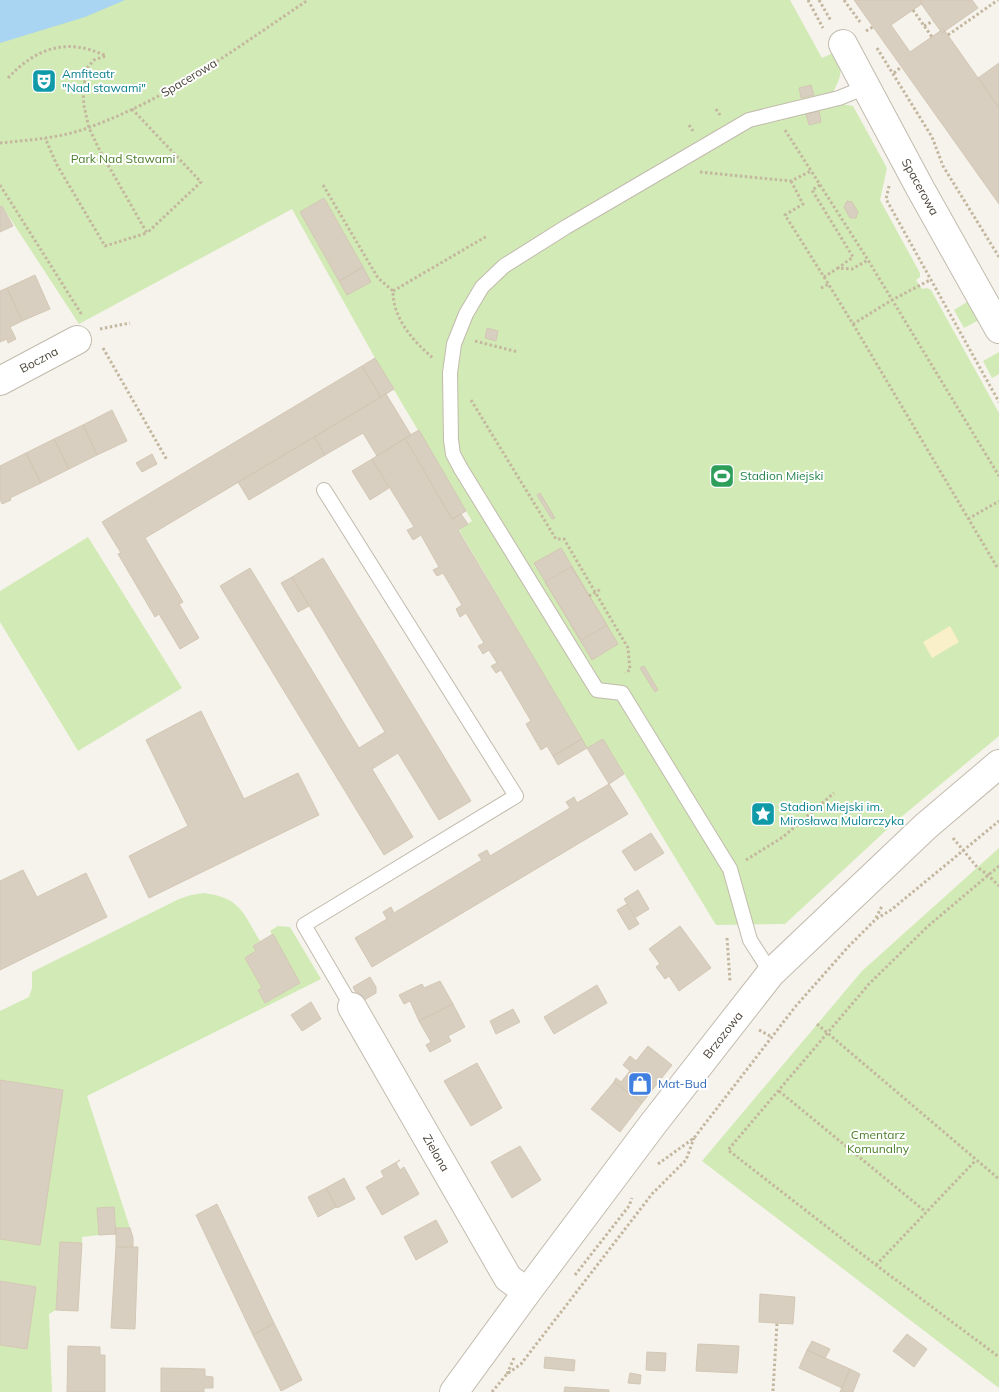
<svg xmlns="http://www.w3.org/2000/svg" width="999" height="1392" font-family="Mulish,sans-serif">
	<rect width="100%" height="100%" fill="#f6f3ec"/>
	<path fill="#d2eab5" d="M0,0H790L822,58L833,53C842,69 843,74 834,90L842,104L853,106L887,168L880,200L920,273V277L916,280L922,289L927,288L931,290L999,413V736L894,823L785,924L716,925L603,739L587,748L459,530L472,521L375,358L292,209L79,324L2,206L0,207Z
		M970,300L981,319L964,328L954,310Z
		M999,352V374L992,378L983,361Z
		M88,537L182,688L78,751L0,622V591Z
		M999,848V1388L702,1161L862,971Z
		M204,893C241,898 243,913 260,941L253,946L256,951L245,958L262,988L258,991L265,1003L300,983L270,931L278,926L290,927L321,979L87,1096L130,1228H116L114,1207L98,1208L99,1235L82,1237V1243L60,1242L56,1310L49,1314L52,1392H0V1345L27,1349L36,1287L0,1281V1239L39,1244L63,1090L0,1080V1011L29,997L32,988V972L179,899L191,895Z"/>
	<path fill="#f9efc9" d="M950,626L959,642L932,658L923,642Z"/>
	<path fill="#a9d4f2" d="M0,0H125L85,17L0,43Z"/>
	<path fill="#d8cfc1" stroke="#d3c7b4" d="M854,0H921L923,3L891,25L910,52L943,29L945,31L999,108V204Z
		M972,0L978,8L942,33L920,2L922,0Z
		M999,63V108L978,78Z
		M811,85L814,95L801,98L799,88Z
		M819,111L821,122L809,125L806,114Z
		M324,198L363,267L339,281L300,212Z
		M847,201L852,202L858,212L856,218H850L844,207Z
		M2,206L13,226L0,232V207Z
		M363,267L371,282L347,295L339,281Z
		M35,275L50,309L22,321L7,288Z
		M7,288L22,321L10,327L16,339L8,343L7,339L0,342V291Z
		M487,328L498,331L496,341L485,338Z
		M375,358L394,389L381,397L362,366Z
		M362,366L381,397L145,538L183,602L179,604L199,638L180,649L159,614L155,617L118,554L121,553L102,522Z
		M386,394L411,435L377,456L363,433L325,455L314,437Z
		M112,410L127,441L97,455L83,425Z
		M83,425L97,455L69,469L54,439Z
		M419,430L466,511L452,519L405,438Z
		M314,437L325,455L249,500L238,482Z
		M405,438L452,519L461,514L468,524L458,530L582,739L553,756L547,746L541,750L526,724L531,721L501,670L496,673L491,666L497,663L489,650L483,654L478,646L484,643L466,613L460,617L456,609L462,605L443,573L437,576L433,570L439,567L421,535L413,540L407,530L414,527L372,459Z
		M54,439L69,469L41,483L26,453Z
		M26,453L41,483L10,498L11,500L2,504L0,499V466Z
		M152,454L157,464L142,472L136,463Z
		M372,459L389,488L370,500L352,471Z
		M540,493L555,518L552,519L537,495Z
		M561,548L618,644L592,660L534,563Z
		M323,558L471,801L439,820L398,753L372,769L413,837L384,855L220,586L250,568L359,748L385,732L292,577Z
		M571,567L607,625L581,640L545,582Z
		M292,577L309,606L298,612L281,583Z
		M644,666L658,690L655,692L640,668Z
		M201,711L244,799L298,773L319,815L149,898L129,856L188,826L146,740Z
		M582,739L587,748L558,765L553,756Z
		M603,739L624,774L609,784L587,748Z
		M609,784L628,814L372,967L355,938L387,919L383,912L391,907L394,913L482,860L478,855L487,850L490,856L570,808L566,802L574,797L577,803Z
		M651,833L664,853L635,871L622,851Z
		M23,870L37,897L86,873L107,917L0,970V881Z
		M638,890L649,909L636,917L624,899Z
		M627,904L639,924L629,930L617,910Z
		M680,926L711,968L679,991L669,976L665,979L656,967L660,964L649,949Z
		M273,934L300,983L265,1003L258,990L262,988L245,958L256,951L253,946Z
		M370,977L376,987V993L361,1002L353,987Z
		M440,981L453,1004L419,1021L410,1001L404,1004L399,995L422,984L424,988Z
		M597,985L607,1003L554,1034L544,1017Z
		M311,1002L321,1019L302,1031L291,1015Z
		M453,1004L465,1027L448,1036L451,1041L430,1052L426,1045L431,1042L419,1021Z
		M513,1009L520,1022L496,1034L490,1021Z
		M648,1046L672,1065L642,1103L614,1082L616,1078L621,1082L630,1071L623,1065L630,1056L636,1061Z
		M477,1063L502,1108L471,1126L444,1081Z
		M0,1080L63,1090L40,1245L0,1239Z
		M614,1082L642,1103L620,1132L591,1109Z
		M520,1146L541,1180L512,1198L491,1162Z
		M400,1160L396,1163L400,1170L404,1167L419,1194L382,1215L366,1187L384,1177L381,1171Z
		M344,1178L355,1199L337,1208L326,1188Z
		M326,1188L336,1207L318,1217L308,1197Z
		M217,1204L274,1323L253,1335L196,1215Z
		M114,1207L116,1234L99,1235L97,1208Z
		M436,1220L448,1242L416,1260L404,1237Z
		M116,1228H130L133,1238V1247H116Z
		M60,1242L82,1243L78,1311L56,1310Z
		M116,1247H138L135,1329L111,1328Z
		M0,1281L36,1287L27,1349L0,1345Z
		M760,1294L795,1297L793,1324L759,1322Z
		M274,1323L302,1380L281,1391L253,1335Z
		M907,1334L927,1349L914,1367L893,1351Z
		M812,1341L830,1349L825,1358L807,1350Z
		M698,1344L739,1346L737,1373L696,1371Z
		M68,1346L100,1347V1355H105V1392H67Z
		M807,1350L850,1369L842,1388L799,1368Z
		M647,1352L666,1353L665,1371L646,1370Z
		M545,1357L575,1360L574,1371L544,1368Z
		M161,1368L205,1369V1376L213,1377V1388H204V1392H161Z
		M850,1369L860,1374L853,1392H840Z
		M630,1373L641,1375L640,1384L628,1383Z
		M565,1387L609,1390V1392H564Z"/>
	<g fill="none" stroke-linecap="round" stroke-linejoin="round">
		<defs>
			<path id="lane" d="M324,490L516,796L304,925L352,1007
				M771,973L750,940L730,869L622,693L597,690L461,469L453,454L451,440L450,373L454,344L466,314L482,287L504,266L566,227L749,120L839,98L866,87"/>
			<path id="street" d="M843,44L920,188L999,329
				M0,381L77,340
				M352,1007L508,1278L527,1292
				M454,1392L527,1292L653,1124L771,973L926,826L999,764"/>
		</defs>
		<use href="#lane" stroke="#c2bbae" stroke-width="16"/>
		<use href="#street" stroke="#c2bbae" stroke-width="30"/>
		<path stroke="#c4b79f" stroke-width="3" stroke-dasharray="2.5 2.5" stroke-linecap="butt" d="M808,0L823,28
			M819,0L831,21
			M844,0L860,22
			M913,10L932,37
			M924,26L933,21
			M866,31L873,27
			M948,35L998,0
			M877,48L932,137L943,166L999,257
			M894,73L901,67
			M8,78C36,48 67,37 106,56L94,60L87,68L83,91L84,106L89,128L100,151L147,233L105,246L57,165L45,138
			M132,109L201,182L147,233
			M716,109L720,115
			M689,125L693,131
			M785,130L868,260L999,476
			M0,143C30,140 62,138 90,127C170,98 238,47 308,0
			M700,172L791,181L811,171
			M791,181L803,204L785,215L824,277L838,268L852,269L868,260
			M0,185L82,315
			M323,185L378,278L393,291C393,319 413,341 434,359
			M820,185L812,190L853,257L838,268
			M889,186L886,199L999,402
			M824,277L853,324L892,300L930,280
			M821,288L829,284
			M393,291L487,236
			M853,324L997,567
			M100,329L130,323
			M475,341L518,352
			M103,348L167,460
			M471,400L556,539H564L628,648L630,670L625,673
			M968,519L999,501
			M589,596L601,589
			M953,838L977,867L988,875L999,886
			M746,860L783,837L834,793
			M999,866L927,927L869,984L728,1150L876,1265L999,1357
			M876,918L882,906
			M727,938L730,981
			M817,1024L999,1179
			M759,1030L772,1037
			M779,1091L926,1212
			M658,1164L694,1138L795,1007L848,947L876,919L891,910L999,821
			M876,1265L976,1160
			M575,1275L629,1206L632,1198
			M507,1374L514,1358
			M773,1391L777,1323
			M492,1392L507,1374L521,1364L652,1194L686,1160L694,1138"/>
		<use href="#lane" stroke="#fff" stroke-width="14"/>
		<use href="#street" stroke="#fff" stroke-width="28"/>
	</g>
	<defs>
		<symbol id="theatre-square" viewBox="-11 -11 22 22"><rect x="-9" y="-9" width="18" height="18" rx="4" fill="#0f9aa8" stroke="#fff"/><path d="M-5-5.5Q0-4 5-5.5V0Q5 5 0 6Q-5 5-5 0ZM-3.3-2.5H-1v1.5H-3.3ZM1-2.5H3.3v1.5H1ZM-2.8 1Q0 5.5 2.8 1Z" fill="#fff"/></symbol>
		<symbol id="stadium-square" viewBox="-11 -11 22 22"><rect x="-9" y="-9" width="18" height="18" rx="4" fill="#2e9e5b" stroke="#fff"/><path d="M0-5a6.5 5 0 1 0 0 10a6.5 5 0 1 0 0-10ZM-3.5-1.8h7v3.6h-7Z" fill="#fff"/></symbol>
		<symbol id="sight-square" viewBox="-11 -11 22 22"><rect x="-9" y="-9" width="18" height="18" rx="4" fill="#0f9aa8" stroke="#fff"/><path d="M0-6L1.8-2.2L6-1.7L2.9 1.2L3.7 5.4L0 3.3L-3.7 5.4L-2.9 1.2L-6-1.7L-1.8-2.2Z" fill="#fff"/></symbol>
		<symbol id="shop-square" viewBox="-11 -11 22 22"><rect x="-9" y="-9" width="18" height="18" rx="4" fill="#3f7fe0" stroke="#fff"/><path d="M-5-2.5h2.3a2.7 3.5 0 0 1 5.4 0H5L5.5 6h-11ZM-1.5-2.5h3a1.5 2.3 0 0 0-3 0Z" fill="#fff"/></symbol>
	</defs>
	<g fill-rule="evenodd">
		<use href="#theatre-square" x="30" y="67" width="28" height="28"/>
		<use href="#stadium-square" x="708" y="462" width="28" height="28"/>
		<use href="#sight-square" x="749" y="800" width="28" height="28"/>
		<use href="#shop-square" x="626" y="1070" width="28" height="28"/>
	</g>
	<g text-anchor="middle" stroke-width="4" stroke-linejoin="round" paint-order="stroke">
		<g font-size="12" fill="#0d838f" stroke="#fff" text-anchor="start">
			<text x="62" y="78">Amfiteatr<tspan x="62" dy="14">"Nad stawami"</tspan></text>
			<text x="780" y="811">Stadion Miejski im.<tspan x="780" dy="14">Mirosława Mularczyka</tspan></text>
		</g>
		<g font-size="12" fill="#4b4439" stroke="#fff">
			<text transform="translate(189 78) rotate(-31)" y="4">Spacerowa</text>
			<text transform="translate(920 187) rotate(61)" y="4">Spacerowa</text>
			<text transform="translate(39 360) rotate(-28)" y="4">Boczna</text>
			<text transform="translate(723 1035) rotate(-52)" y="4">Brzozowa</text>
			<text transform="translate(436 1153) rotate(60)" y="4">Zielona</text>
		</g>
		<g font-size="12" fill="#4a7f2a" stroke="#fff">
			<text x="123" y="163">Park Nad Stawami</text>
			<text x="878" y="1139">Cmentarz<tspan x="878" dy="14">Komunalny</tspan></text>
		</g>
		<g font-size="12" fill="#27864d" stroke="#fff" text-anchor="start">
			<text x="740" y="480">Stadion Miejski</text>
		</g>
		<g font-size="12" fill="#366cbe" stroke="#fff" text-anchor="start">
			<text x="658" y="1088">Mat-Bud</text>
		</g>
	</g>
</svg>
